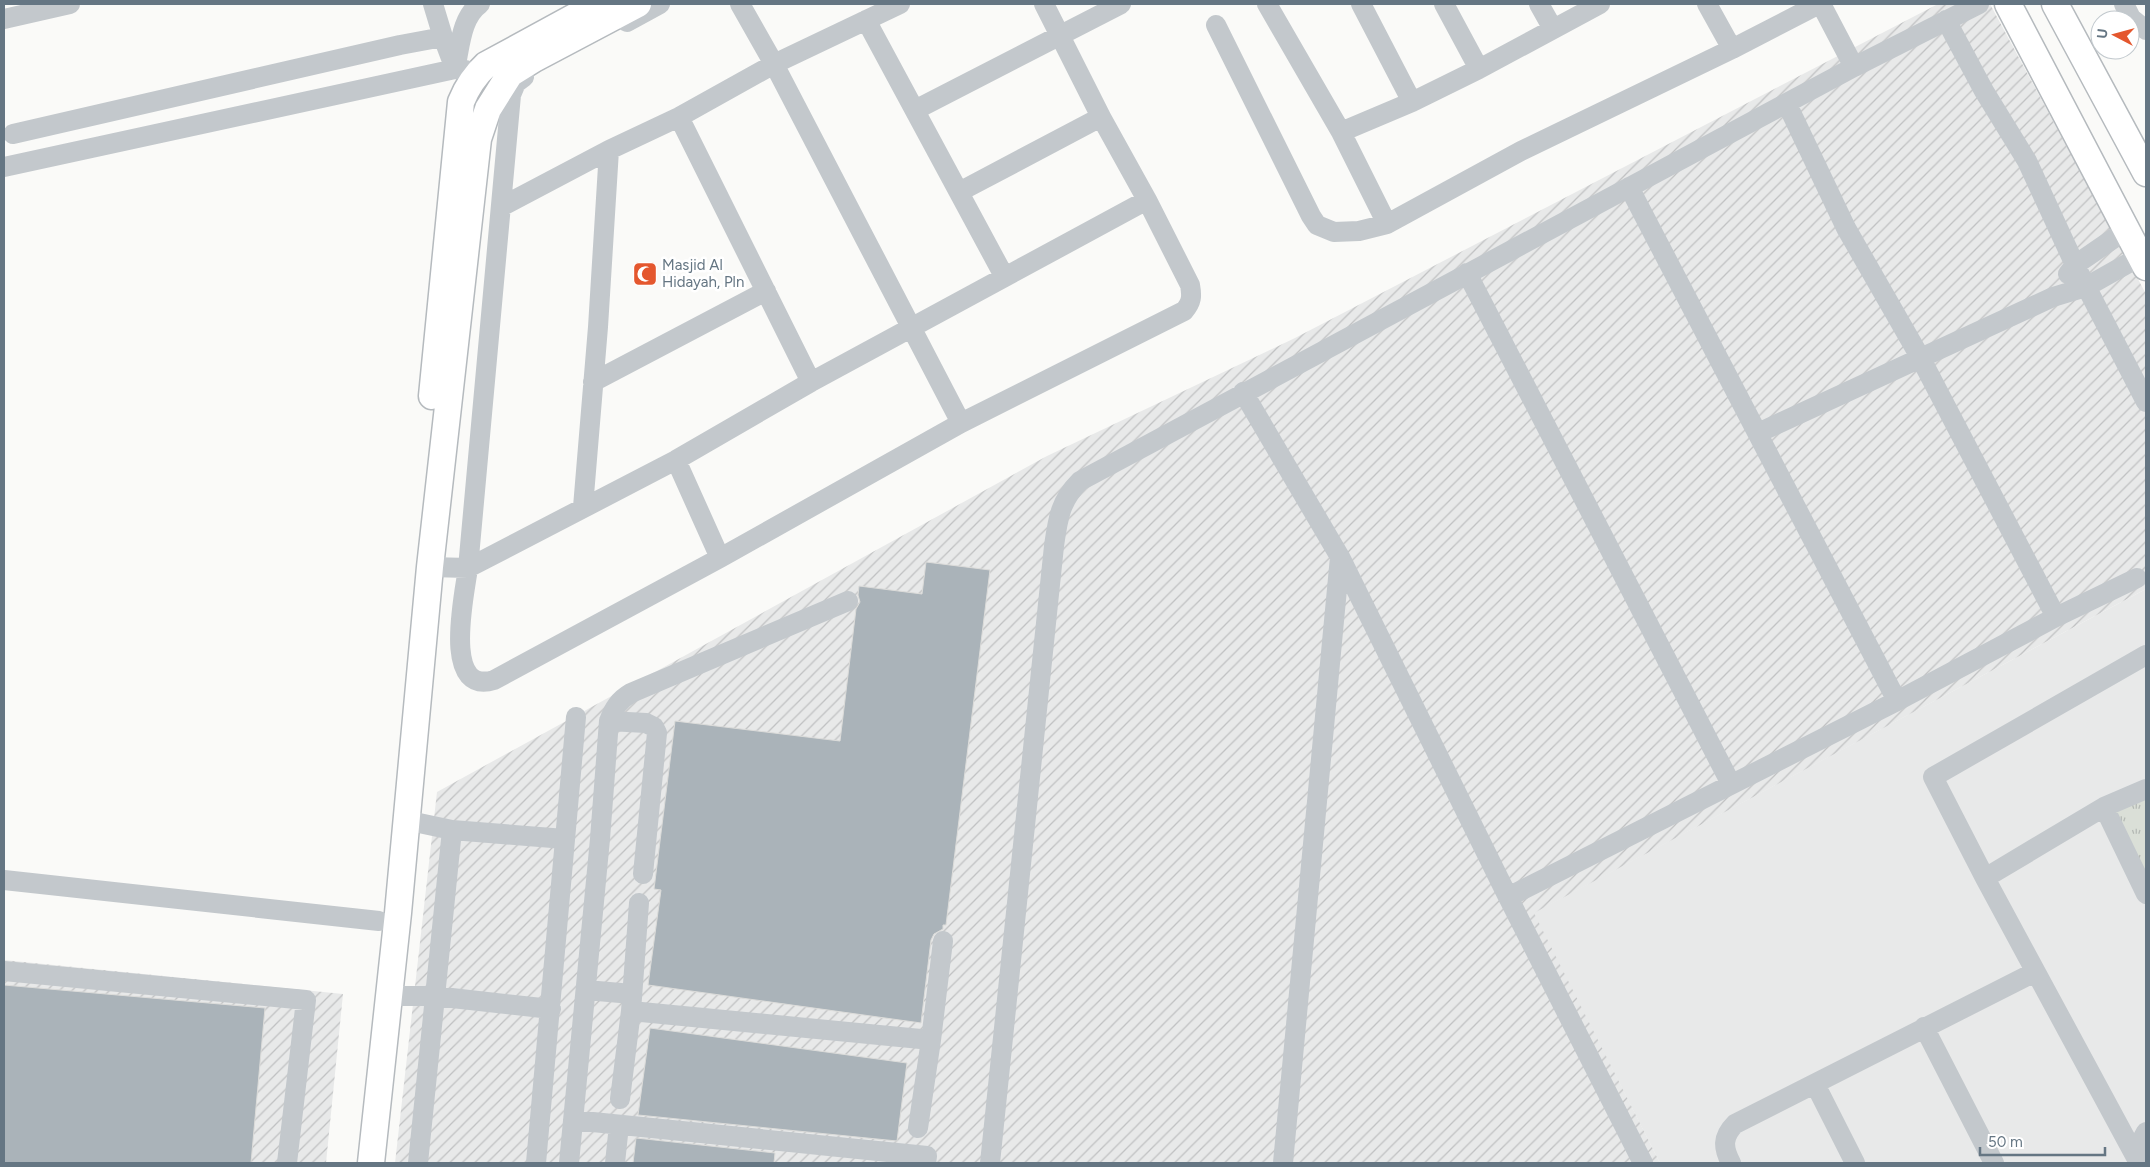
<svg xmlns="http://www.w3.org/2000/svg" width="2150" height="1167" font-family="Figtree,sans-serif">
	<defs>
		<pattern id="industrial-furrows" width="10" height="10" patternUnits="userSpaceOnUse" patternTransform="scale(1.25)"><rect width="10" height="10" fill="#e8e9e9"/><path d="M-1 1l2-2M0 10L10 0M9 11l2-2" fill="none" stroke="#c0c1c2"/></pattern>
		<pattern id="grass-tufts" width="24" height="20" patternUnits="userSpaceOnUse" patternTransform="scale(1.25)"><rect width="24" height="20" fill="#dadfd7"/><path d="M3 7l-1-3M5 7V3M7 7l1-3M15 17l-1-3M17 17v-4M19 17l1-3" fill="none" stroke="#b4b9b4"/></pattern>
	</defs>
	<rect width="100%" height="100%" fill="#fafaf8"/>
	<path fill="#e8e9e9" d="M2146,589V1163H1660L1533,913Z"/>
	<path fill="url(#industrial-furrows)" d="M1938,4H1990L2146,294V589L1534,913L1660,1163H395L437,792L1047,456L1295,338Z
		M4,960L343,994L326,1163H4Z"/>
	<path fill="url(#grass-tufts)" d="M2146,783V890L2104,807Z"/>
	<path fill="#aab3b9" stroke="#dcdcda" d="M926,562L990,570L946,925H943V929L934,934L931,940L921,1023L648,985L661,890L654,889L675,721L840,741L856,609L860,602L858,595L859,586L922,594Z
		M4,985L265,1008L251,1163H4Z
		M650,1028L907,1063L897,1141L638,1115Z
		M636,1138L775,1153L774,1163H633Z"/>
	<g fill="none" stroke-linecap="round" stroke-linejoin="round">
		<defs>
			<path id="major" d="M2008,4L2146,267
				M2055,4L2146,173
				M432,396L461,102C467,87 474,76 486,65L598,4
				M371,1163L398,913L430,567L478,139L488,109L510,74L534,59L638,4"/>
		</defs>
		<use href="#major" stroke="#b5babe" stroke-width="29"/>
		<path stroke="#c3c8cc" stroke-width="20" d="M433,4L443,37
			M740,4L774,64L961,423
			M1267,4L1341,132L1387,224
			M1361,4L1412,102
			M1444,4L1479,69
			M1539,4L1553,29
			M1707,4L1732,49
			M1821,4L1854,67
			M2124,4L2131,18L2146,30
			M4,19L70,4
			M866,20L1004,276
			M1946,20L1984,91L2027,161L2075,265L2146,402
			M627,22L660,4
			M1216,25L1311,216L1317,225L1334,232L1359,231L1387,224L1521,151L1732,49L1819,4
			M455,69C460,48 461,17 480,4
			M524,77L516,83L511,95L468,568C465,592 441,696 494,680L720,558L961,423L1184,311C1192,302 1192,296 1190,285L1147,200L1101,117L1044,4
			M1787,104L1846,228L1920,357L2056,617
			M915,110L1121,4
			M679,117L811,382
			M1341,132L1412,102L1479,69L1600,4
			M13,134L400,45L443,37L455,69
			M4,167L455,69L465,70L476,74
			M1629,187L1897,701
			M959,192L1101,117
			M501,207L609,150L679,117L774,64L900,4
			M1467,273L1731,784
			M2068,274L2075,265L2126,230
			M593,382L766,291
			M1243,392L1340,557L1508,897
			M1758,433L2053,297L2086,287L2141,256
			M676,460L720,558
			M583,507L598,327L609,150
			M430,567L468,568L676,460L811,382L1147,200
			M609,721L646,723L654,727L657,733L643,874
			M2104,807L2146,894
			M405,820L452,830L565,839
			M1985,878L2104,807L2146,789
			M4,880L379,921
			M4,971L306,1000L287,1163
			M586,990L632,994
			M388,996H434L551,1009
			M631,1011L639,903
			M1924,1027L1994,1163
			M1815,1084L1855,1163
			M620,1099L631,1011L931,1040
			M573,1120L927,1156L926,1163
			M918,1128L931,1040L943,941
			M2134,1154L2146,1132
			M418,1163L452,830
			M536,1163L576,717
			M569,1163L600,839L609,721C614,708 619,700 631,693L848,601
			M615,1163L619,1125
			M990,1163L1054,546C1058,518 1060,501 1080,481L1854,67L1979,4
			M1283,1163L1340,557
			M1643,1163L1508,897L1897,701L2056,617L2137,578
			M1731,1163C1723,1148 1722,1137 1735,1124L2035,972
			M2139,1163L1985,878L1933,777L2146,655"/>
		<use href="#major" stroke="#fff" stroke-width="26"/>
	</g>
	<defs>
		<symbol id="mosque-square" viewBox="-11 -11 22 22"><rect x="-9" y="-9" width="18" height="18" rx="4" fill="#e4572e" stroke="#fff"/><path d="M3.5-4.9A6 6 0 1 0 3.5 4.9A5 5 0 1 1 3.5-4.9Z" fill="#fff"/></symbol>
	</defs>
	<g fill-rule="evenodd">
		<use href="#mosque-square" x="631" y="260" width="28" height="28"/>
	</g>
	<g text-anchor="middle" stroke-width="5" stroke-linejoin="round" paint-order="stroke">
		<g font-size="15" fill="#657683" stroke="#fff" text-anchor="start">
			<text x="662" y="270">Masjid Al<tspan x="662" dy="17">Hidayah, Pln</tspan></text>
		</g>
	</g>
	<rect width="2150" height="1167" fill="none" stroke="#657683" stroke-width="10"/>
	<g transform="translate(2115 35) rotate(276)"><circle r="24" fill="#ffffff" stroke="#c1c8cd"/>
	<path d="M0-4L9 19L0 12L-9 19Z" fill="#e4572e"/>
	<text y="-8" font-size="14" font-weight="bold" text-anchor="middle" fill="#657683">U</text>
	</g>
	<path d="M1980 1147v8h125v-8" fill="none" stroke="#657683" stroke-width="2.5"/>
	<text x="1988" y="1147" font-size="15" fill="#657683" stroke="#ffffff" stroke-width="4" paint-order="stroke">50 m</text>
</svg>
